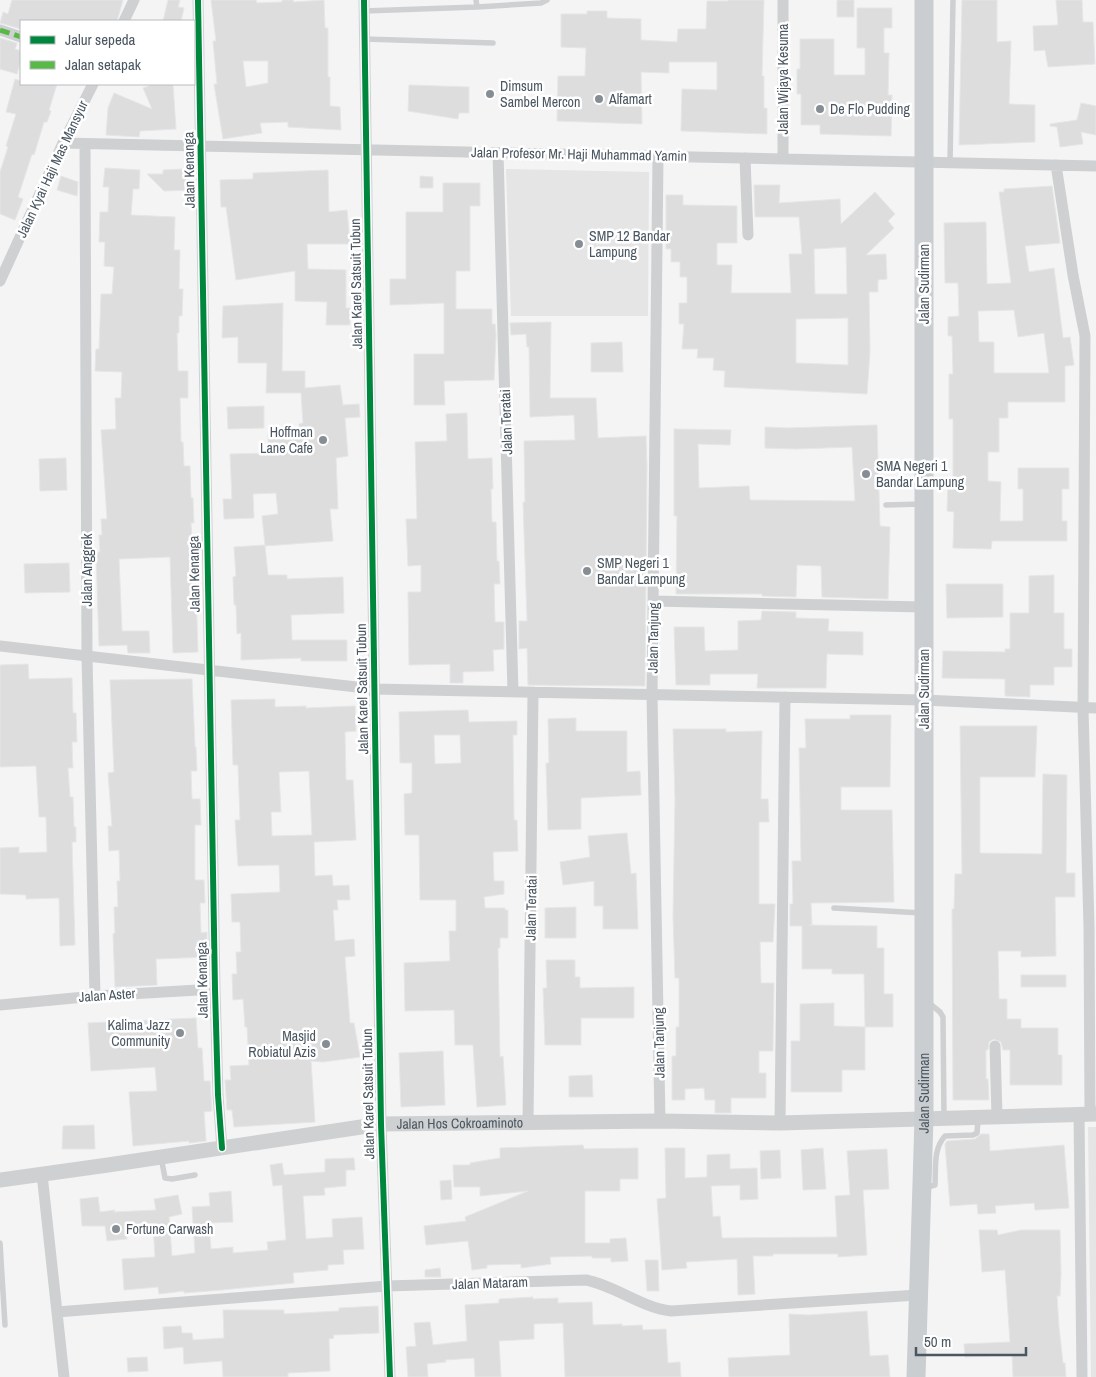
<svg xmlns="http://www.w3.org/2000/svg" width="1096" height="1377" font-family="'Archivo Narrow',sans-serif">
	<rect width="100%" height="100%" fill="#f4f4f4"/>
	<path fill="#e6e5e6" d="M506,169L649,172L648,316H511Z
		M1088,1127H1096V1377H1091Z"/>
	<path fill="#ddddde" stroke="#e5e6e7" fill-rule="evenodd" d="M12,0H123L117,21H21V29L0,23L3,12L8,14Z
		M168,0H180L178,7L184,8L181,21H163Z
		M211,0H256L257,3L282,2V0H293L294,2L324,0L325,28H328V77H330V106L340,107L341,130L288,127V122L260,123L262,133L223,139L214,84H217L213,41H216ZM243,61H268V83L246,87Z
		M728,0H764L762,76H764V108H767V134L681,131L682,89L717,90V62H669V73L641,72L642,124L557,121L558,76H585L586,48L561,47V14H587V11H607V18L641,19V40L677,42L678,29H706L707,1H728Z
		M837,0H854V17H837Z
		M962,0H997V42L1011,41L1009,104L1035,105V142L959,145Z
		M1056,0H1082L1083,22H1093L1095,64L1048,67L1045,50L1034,51L1033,26L1058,25Z
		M857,8H892V28H884V53H889L888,95H892L891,136L820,134V125H801V94H797V69H800V39H834V75H865V48H857Z
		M0,38L17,43L15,49L21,51V60L17,74L0,69Z
		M15,79L21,81V84H57L49,110L51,111L47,122H44L34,155L32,154L18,197L23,199L15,220L0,214V172L8,147L6,146L16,114L6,112Z
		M154,84H173L176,129L140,131L139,137L106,135L108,108L114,93L152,109L143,88Z
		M409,85L469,87V113H459L458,119L408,111Z
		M1081,103L1096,106V135L1081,132L1083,144L1060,147L1057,127L1050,126V124L1077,120Z
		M105,168L140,170L139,189H133L131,215L175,217L174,250H180L179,289H183L182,316H179V333H177L178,371H188V398H180L181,442H183L184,466H190L191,498H193L194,523H191L193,560L195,559L198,652L173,653L170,557L119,559L122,631H149L150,653H128L127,645L99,646L96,552H100L99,535H102L101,519H107L101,430L116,429L115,398H121L122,372L95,371L96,349H99L101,294H112L114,267L104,266L105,242H99L100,212H108L109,187H103Z
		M184,169V177H192L193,190L164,191L147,174H163V170Z
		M328,170L329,212L347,210L350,244H307L308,269L346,270V308H350V325H326L327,302L295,301V271L236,280L226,207H221L220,180L253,179V173Z
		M61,176L78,182L77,196L57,190Z
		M420,176L433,177V188H420Z
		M443,183H480V206H470V271H456V309H492V324H495L496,335L494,380L444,381L445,405H414V354H444V303L390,305V279H406V212H443Z
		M754,185H780L779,203L840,199L841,224L875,192L895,214L888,221L894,228L866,255L886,254L887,279L878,280V292H869L870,351L867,394L724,387L725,371L713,370L714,358H697L698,349H682L684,324H679V303H687V277H680V262H671V249H666V195H683V205L737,206V243H717V265H732L731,293H791L789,254H802L799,217H755ZM846,247L847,294H815L814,249ZM848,318V365L796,363V319Z
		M1052,186L1060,243L1025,246L1029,272L1054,268L1063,338L1070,337L1074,365L1065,366V402H1008V418H999V452H988V481L1001,482L1000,521H1023V489H1018V468H1069V489H1062V521H1067V541H992L991,549L953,548L954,512L947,511L948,480L953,481V419H949V374H953L952,336H948V317L959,316L958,283H945L944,223L986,222L987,284L1011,283L999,192H1004V189ZM1014,310L1018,337L1044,333L1049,373H994V342H979L978,311Z
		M283,303L282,371H305V388L340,385L343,405L359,404L360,417L345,418L348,456L336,458L338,509H330L333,541L265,546L268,575H287V579L343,577L344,613L291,615L292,640H347V661H301V658L241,660V633L237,634L236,605H234L233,577L236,576L234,547L265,545L262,516L278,514L276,493L253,494L254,518L224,519L223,499H232L230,454L269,453L268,434L300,433L299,424L303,423L301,393H266L267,363H238V337L222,338L223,306Z
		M551,322L550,398H596L598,438L646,436L647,468L645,686L528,685L527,648L519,649V621H527L523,502H525L524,441L575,440L574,415L530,417L529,347H527L526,334L511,335L510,323Z
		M622,342L623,372H591V343Z
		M264,406V428L228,429L227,407Z
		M467,413L468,459L492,458L493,489H491L492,522H496L497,561H499L500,584H494L495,622H504V649L493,650L494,671L463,672V683H450V664L409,665L408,592H421V565L408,566L406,519H417L415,442L447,441L446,414Z
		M877,425L880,526L890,527L888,599L822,597L821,566L797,565L796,597L762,596V594H676L677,516H674V429L731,430L730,445L698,444L699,488L749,486L750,500L855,501L852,447L796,449L765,448V427L788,428Z
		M66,458L67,490L40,491L39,459Z
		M69,563L70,592L25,593L24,564Z
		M1054,575V613H1064V649H1072V667H1054V685H1030V697L1005,696V679L942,678L943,651L1005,652V649H1010V613H1029V576Z
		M946,584H1003V617L947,618Z
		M762,611L796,612V618L829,619L828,631L863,632V655L827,654L826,688H757L758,674H710V685H676L674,627H704L705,651L738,650V621L761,620Z
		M28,664L29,679L72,678L73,713H76L77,742H72L73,768H68L70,797H73L74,827H76V842H72L75,945L60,946L59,898L26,899V895L0,894V848L19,847V853L47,852L46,817H39L36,766L0,767V665Z
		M192,679L195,747H196L197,771H191L192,799H200L201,825H195V880H204L205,903H200L201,933L207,932V957L156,959L157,985L115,987L113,934L115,933L114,907H118L117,881H120L119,850L109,851L108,826H112L108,773L114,772L110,680Z
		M275,699V707L306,706V708L355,706L356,731L345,732L346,780H353L356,840L314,842L315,876L332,875L333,886L349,885L350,900H337L338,910H333L335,941L354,939L355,956L345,957L350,1023H354L360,1057L323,1062L311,1061L315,1122L234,1127L232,1110H227L225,1080H231L230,1066L249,1065L247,1027H245L243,999L233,1000L232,974H237L236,952H241L240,922H232L231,894L280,892L279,865L238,866L235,820H240L238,765H233L231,700ZM309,771L312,835L272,836L271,812H281L279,772Z
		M468,710L469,722L517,721V735H513L514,820H517L518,851L493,852L494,881H504V894L484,897L485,908H505V910H508V938H500V948H498L500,1057L503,1056L506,1105L477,1107L473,1045H455L454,1010L405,1011L404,963L450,961L449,931H456V900H420L419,835H405L404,794L412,793V763H400L399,712ZM434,735H460L461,763L435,764Z
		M850,715H891L890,787H841V810H892L894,902L811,903L812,925H809L877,926V948H884V994H893V1027H865L864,974H832V969H802V926H790V904H793L792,861H801L799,748H806L805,719H850Z
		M576,718V731H627V772L640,771L641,795L581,798V829L548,830L546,763H549L548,719Z
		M960,726H1037L1035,777H980V853L1042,854L1043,774L1067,775L1066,873H1075V897H1055L1056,956L1021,957V951H998L999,999H1007V1019H1021V1028H1058V1055H1062V1085H1010V1050H1003L1001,1042L994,1039L989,1042L988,1050H986V1079H988L989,1100H953L952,909H954L955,874H962Z
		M673,729H726V732L762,731L761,799H768L769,822H759V904H775L773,942H760L761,983H774L773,1051H759V1073H766V1098H731V1113H715V1100H705L704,1088L685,1089V1100H672V1056H676V1027H679V978H675L673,916L675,800Z
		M627,833L631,874L636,873L638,929H603V906H594V881L563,885L560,862L590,857L588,836Z
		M576,907V938H545V908Z
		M546,960H575V977H580V988L634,987V1018H581V1045H545L543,988H547Z
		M1021,975H1066V987H1021Z
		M834,1003V1026L865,1027V1070H842V1092H791V1041H800V1004Z
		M196,1018L198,1048H202L204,1081H210L212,1111L204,1112L206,1141L189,1143V1141L133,1146L129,1092L157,1091L155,1067L91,1071L88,1023Z
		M443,1051L445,1105L401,1107L399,1053Z
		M592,1075L593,1097H569V1076Z
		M94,1125L95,1149H62L63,1126Z
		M981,1134H989L990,1151L1064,1145L1069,1208L1035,1210L1034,1203L995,1206L996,1213L978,1214L977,1204L950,1206L945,1144L947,1141L975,1139Z
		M583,1145L584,1149L638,1148V1179H620V1191H585V1243H610V1239L626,1238L628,1261L611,1262V1258H592V1256L550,1257L551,1264L521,1268V1264L487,1265V1268L472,1270L468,1241L426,1245L424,1226L466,1221L465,1217L528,1191L480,1196V1187H454L453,1165H470V1163L500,1158V1148Z
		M665,1148H685V1178L707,1177V1155L730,1154V1169L757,1168L758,1199L740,1200V1185L711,1186L713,1217L720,1216L722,1238L837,1237L835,1196L850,1195L847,1151L887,1149L889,1189L863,1190L867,1255L838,1257V1254H773V1256H753L755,1294L738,1295L737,1259L686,1262L687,1268L662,1270L657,1199L666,1198Z
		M823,1148L826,1189L803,1190L801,1150Z
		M780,1150L781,1178L761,1179L760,1151Z
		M354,1158L355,1170H346V1186L324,1188L325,1195L303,1196L306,1239L333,1237L332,1219L362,1217L364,1249L343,1250L344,1264L328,1265V1270L293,1273L294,1283L222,1290L184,1293V1291L159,1294L158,1287L124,1290L122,1259L155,1257L153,1224L126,1225L127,1239L107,1241L105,1226H82L80,1199L98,1197L100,1212L115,1210L114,1212L156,1210L154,1199L178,1195L182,1214L169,1217L172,1256L195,1253L192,1207L210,1206L209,1193L231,1191L233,1222L209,1223L211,1249L233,1247V1253L268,1250L267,1242L286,1240L282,1185L273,1186L270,1165L282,1163L284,1175L325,1172V1159Z
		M451,1180L452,1199L441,1200L440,1181Z
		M979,1230H997L998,1235L1021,1230H1060L1061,1273L1060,1296H1057L1059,1327L1063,1363H1065L1066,1377H1013L1012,1355L965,1357L964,1344L1010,1342L1005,1270L982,1272Z
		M645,1260H658L659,1291H647Z
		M440,1268L441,1277H425V1270Z
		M533,1297V1299L558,1298V1303L592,1302L593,1325L622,1324V1326L642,1325L643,1330L666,1329L668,1363L680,1362L681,1377H565L563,1323L534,1324V1339L499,1341L501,1377H475L474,1358L445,1360L446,1362L427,1364L428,1377H408L406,1347L416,1346L414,1323L430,1322L433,1345L467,1341L465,1305L499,1303V1299Z
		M378,1306L379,1333L333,1335L334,1338L329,1339L330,1371L288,1373V1377H223L222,1361L184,1364L183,1347L164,1349L163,1327L181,1326L182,1333H192L193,1340L224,1338L223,1310H284V1314L339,1311V1308Z
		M867,1311L870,1356L888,1355L890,1377H729L728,1358L790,1355L789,1314L809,1315Z
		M147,1357L148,1371L128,1372L127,1358Z"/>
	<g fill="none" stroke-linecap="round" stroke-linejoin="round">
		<path stroke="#ced0d2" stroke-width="5.5" d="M477,7L541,3L547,0
			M364,11L477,7L476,0
			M364,39L493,43
			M950,162L953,0
			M886,505L921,504
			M834,908L922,913
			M929,1003L940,1012L943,1017L944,1118
			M161,1157L165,1178L172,1179L195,1175
			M924,1188L935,1185C936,1168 933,1149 945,1136L973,1135L977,1133L978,1119
			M0,1243L5,1325"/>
		<path stroke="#ced0d2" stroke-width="11" d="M198,0L215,989L218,1095L222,1148
			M364,0L381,1124L390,1377
			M783,0V159
			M124,21L134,0
			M0,30L21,37
			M63,143L1096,166
			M85,144L87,657L95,996
			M498,153L513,692
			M658,156L652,695L660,1121
			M745,158L748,235
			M1056,165L1073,275L1085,336L1083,709L1089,926L1090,1114
			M0,281L63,143L93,84
			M653,601L924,607
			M0,646L374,689L924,700L1096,708
			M0,1005L95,996L215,989
			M995,1046L997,1116
			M1079,1114L1082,1377
			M528,1123L533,692
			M780,1123L785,697
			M42,1174L64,1377
			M57,1312L387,1286L586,1280C616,1286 640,1307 671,1311L918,1295"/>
		<path stroke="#ced0d2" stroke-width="15" id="s1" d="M0,1180L108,1165L381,1124L660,1121L780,1123L1096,1114"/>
		<path stroke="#caced1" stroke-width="19" id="s2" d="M916,1377L924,1118V0"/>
		<path stroke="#58b947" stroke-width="5" stroke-dasharray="10 5" stroke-linecap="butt" d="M0,30L21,37"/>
		<defs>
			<path id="cycleway" d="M198,0L215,989L218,1095L222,1148
				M364,0L381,1124L390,1377"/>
		</defs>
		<use href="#cycleway" stroke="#fff" stroke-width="9"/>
		<use href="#cycleway" stroke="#00873e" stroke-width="6"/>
	</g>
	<g fill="#868d94" stroke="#fff" stroke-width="2">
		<circle cx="490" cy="94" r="5"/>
		<circle cx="599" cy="99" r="5"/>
		<circle cx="820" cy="109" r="5"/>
		<circle cx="579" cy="244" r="5"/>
		<circle cx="323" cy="440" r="5"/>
		<circle cx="866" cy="474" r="5"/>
		<circle cx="587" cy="571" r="5"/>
		<circle cx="180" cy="1033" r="5"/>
		<circle cx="326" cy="1044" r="5"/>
		<circle cx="116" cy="1229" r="5"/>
	</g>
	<g text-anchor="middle" stroke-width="5" stroke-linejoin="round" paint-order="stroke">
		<g font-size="14" fill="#4a5661" stroke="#fff">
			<text transform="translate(783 79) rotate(-90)" y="5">Jalan Wijaya Kesuma</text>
			<text transform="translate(579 154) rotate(1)" y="5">Jalan Profesor Mr. Haji Muhammad Yamin</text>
			<text transform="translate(52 169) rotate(-65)" y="5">Jalan Kyai Haji Mas Mansyur</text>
			<text transform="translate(189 170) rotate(-91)" y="5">Jalan Kenanga</text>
			<text transform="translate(356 284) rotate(-91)" y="5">Jalan Karel Satsuit Tubun</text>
			<text transform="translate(924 284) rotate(-90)" y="5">Jalan Sudirman</text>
			<text transform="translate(506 422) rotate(-92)" y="5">Jalan Teratai</text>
			<text transform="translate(87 570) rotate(-90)" y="5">Jalan Anggrek</text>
			<text transform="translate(194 574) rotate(-91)" y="5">Jalan Kenanga</text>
			<text transform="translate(653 638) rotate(-89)" y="5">Jalan Tanjung</text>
			<text transform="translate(362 689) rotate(-91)" y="5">Jalan Karel Satsuit Tubun</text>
			<text transform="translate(924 689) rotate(-90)" y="5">Jalan Sudirman</text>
			<text transform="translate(531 908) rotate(-89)" y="5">Jalan Teratai</text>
			<text transform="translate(202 980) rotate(-91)" y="5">Jalan Kenanga</text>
			<text transform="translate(107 995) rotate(-4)" y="5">Jalan Aster</text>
			<text transform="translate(659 1043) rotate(-91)" y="5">Jalan Tanjung</text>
			<text transform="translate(368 1094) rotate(-91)" y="5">Jalan Karel Satsuit Tubun</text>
			<text dy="5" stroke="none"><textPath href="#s2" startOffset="284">Jalan Sudirman</textPath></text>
			<text dy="5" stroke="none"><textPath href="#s1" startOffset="464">Jalan Hos Cokroaminoto</textPath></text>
			<text transform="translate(490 1283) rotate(-2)" y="5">Jalan Mataram</text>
		</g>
		<g font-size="14" fill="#4a5661" stroke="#fff" text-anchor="start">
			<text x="500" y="91">Dimsum<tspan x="500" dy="16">Sambel Mercon</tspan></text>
			<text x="609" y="104">Alfamart</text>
			<text x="830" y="114">De Flo Pudding</text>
			<text x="589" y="241">SMP 12 Bandar<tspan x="589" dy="16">Lampung</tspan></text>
			<text x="313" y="437" text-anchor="end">Hoffman<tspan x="313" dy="16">Lane Cafe</tspan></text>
			<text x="876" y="471">SMA Negeri 1<tspan x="876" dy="16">Bandar Lampung</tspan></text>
			<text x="597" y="568">SMP Negeri 1<tspan x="597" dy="16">Bandar Lampung</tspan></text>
			<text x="170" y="1030" text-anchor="end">Kalima Jazz<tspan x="170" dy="16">Community</tspan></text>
			<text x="316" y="1041" text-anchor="end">Masjid<tspan x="316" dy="16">Robiatul Azis</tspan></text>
			<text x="126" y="1234">Fortune Carwash</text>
		</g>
	</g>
	<rect x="20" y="20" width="175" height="65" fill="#ffffff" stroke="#b7bbc0"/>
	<rect x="30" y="36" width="25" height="8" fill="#00873e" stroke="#b7bbc0"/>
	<text x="65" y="45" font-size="15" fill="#4a5661">Jalur sepeda</text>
	<rect x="30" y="61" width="25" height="8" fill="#58b947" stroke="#b7bbc0"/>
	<text x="65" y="70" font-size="15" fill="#4a5661">Jalan setapak</text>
	<path d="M916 1347v8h110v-8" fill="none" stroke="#4a5661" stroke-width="2.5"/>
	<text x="924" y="1347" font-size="15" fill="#4a5661" stroke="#ffffff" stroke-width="4" paint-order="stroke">50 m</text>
</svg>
